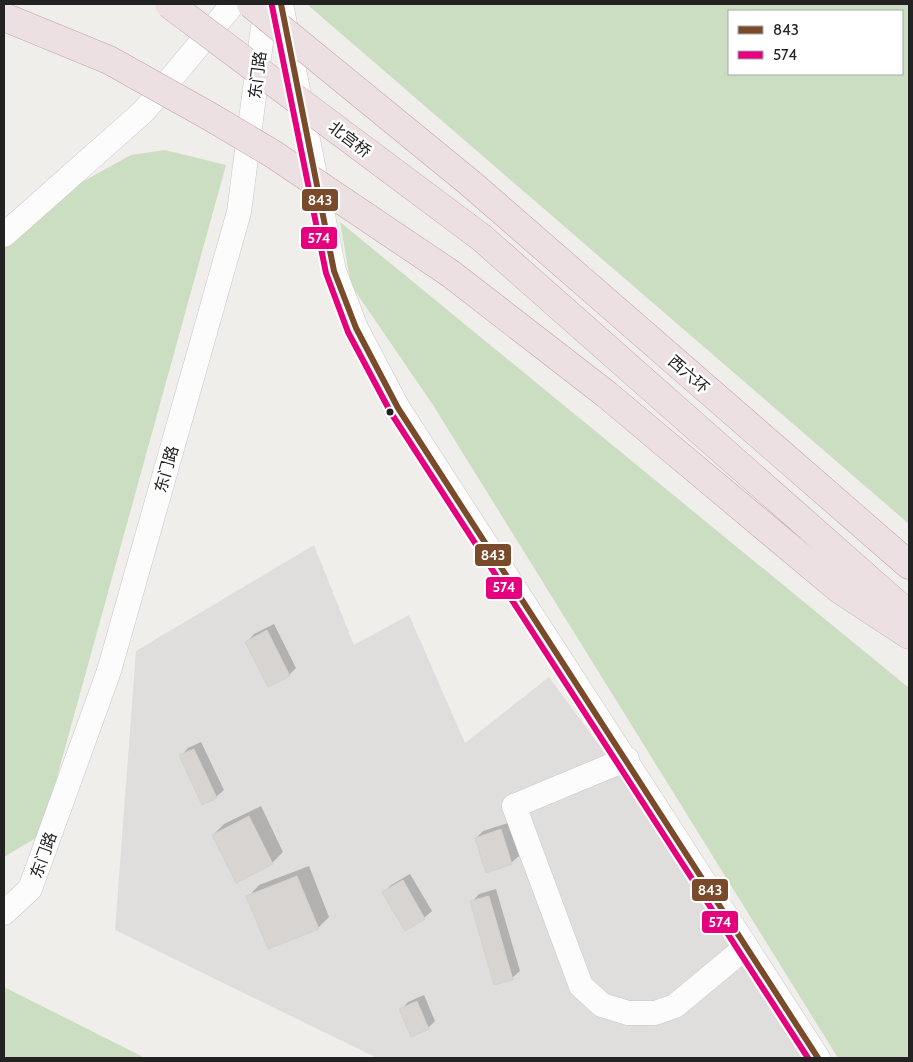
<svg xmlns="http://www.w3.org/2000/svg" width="913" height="1062" font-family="Cabin,'Noto Sans SC',sans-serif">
	<rect width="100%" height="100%" fill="#f0eeeb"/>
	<path fill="#dfdedc" d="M314,545L354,645L409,615L465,743L549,677L830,1058H377L115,930L136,651Z"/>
	<path fill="#cbdec1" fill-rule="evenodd" d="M309,4H909V524L309,6ZM729,11H902V74H729Z
		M165,150L226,165L41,835L4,857V244L73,187L131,155Z
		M340,222L909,688V1058H838L433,405L351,285Z
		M4,987L145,1058H4Z"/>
	<path fill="#0003" d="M274,624L296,668L289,675L247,642L254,634Z
		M201,742L224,790L216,797L181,756L188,748Z
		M261,806L283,852L272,863L213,835L224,824Z
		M508,823L519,856L511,863L476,838L483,831Z
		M309,866L329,917L318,928L248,897L259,885Z
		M410,874L432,911L424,918L405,929L384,892L391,885Z
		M496,889L520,971L512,978L472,902L479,894Z
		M424,995L435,1021L428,1028L401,1010L408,1002Z"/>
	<path fill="#d7d4d2" stroke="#d3d0cc" d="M267,630L290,676L268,687L245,642Z
		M194,749L217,798L202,805L179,755Z
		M249,816L273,864L236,883L212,835Z
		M501,829L512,864L486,873L475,838Z
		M297,876L319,929L268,949L246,896Z
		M403,880L425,919L405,931L382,892Z
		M489,896L513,980L494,985L470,901Z
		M417,1001L429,1029L411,1037L399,1009Z"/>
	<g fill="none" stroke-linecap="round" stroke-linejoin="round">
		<defs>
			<path id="street" d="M281,4L334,271L356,328L398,408L818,1058
				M4,235L144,111L233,4
				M627,759L514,806L581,986L602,1005L628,1013H655L675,1006L746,947
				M4,913L30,889L109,671L239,212L266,4"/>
			<path id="highway" d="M470,183L909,565
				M482,238L909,615
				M451,274L606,394L839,589L909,635"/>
		</defs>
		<use href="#street" stroke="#c9c8c7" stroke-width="25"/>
		<use href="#highway" stroke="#c5a2ac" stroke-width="29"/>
		<use href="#street" stroke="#fdfcfc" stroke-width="24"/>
		<use href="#highway" stroke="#ece0e2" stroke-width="28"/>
		<defs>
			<path id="highway-bridge" d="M169,4L482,238
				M251,4L470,183
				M4,17L109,60L209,116L273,154L451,274"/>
		</defs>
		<use href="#highway-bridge" stroke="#c5a2ac" stroke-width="29" stroke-linecap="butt"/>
		<use href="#highway-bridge" stroke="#ece0e2" stroke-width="28"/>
		<defs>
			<path id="bus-1" d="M281,4L334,271L356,328L398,408L818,1058"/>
			<path id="bus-2" d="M272,6L326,273L348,332L391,413L808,1058"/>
		</defs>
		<use href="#bus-1" stroke="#fff" stroke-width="10"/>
		<use href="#bus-2" stroke="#fff" stroke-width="10"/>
		<use href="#bus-1" stroke="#7a4b2a" stroke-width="6"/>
		<use href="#bus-2" stroke="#e5007d" stroke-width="6"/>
	</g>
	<circle fill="#222" stroke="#fff" stroke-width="2" cx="390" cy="412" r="4.5"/>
	<g text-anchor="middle" stroke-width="5" stroke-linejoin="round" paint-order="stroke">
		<g font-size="16" fill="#222" stroke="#fff">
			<text transform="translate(257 75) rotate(-83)" y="6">东门路</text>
			<text transform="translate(350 139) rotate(37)" y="6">北宫桥</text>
			<text transform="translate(689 374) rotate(41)" y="6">西六环</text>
			<text transform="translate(166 469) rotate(-74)" y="6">东门路</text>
			<text transform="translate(43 855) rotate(-70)" y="6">东门路</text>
		</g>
	</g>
	<g stroke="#fff" stroke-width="2">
		<rect x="301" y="188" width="38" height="24" rx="5" fill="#7a4b2a"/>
		<rect x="300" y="226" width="38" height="24" rx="5" fill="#e5007d"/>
		<rect x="474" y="543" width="38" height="24" rx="5" fill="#7a4b2a"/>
		<rect x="485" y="576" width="38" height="24" rx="5" fill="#e5007d"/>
		<rect x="691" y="878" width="38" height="24" rx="5" fill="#7a4b2a"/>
		<rect x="701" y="910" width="38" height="24" rx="5" fill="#e5007d"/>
	</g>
	<g font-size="14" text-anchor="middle" font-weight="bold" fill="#fff">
		<text x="320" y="205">843</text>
		<text x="319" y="243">574</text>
		<text x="493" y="560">843</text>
		<text x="504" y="592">574</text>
		<text x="710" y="895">843</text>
		<text x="720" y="927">574</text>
	</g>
	<rect width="913" height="1062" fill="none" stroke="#222222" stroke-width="10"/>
	<rect x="728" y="10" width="175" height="65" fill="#ffffff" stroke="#a7a7a7"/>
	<rect x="738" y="26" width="25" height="8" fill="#7a4b2a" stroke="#a7a7a7"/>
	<text x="773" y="35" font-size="15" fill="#222222">843</text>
	<rect x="738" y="51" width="25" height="8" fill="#e5007d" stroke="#a7a7a7"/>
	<text x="773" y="60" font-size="15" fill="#222222">574</text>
</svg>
